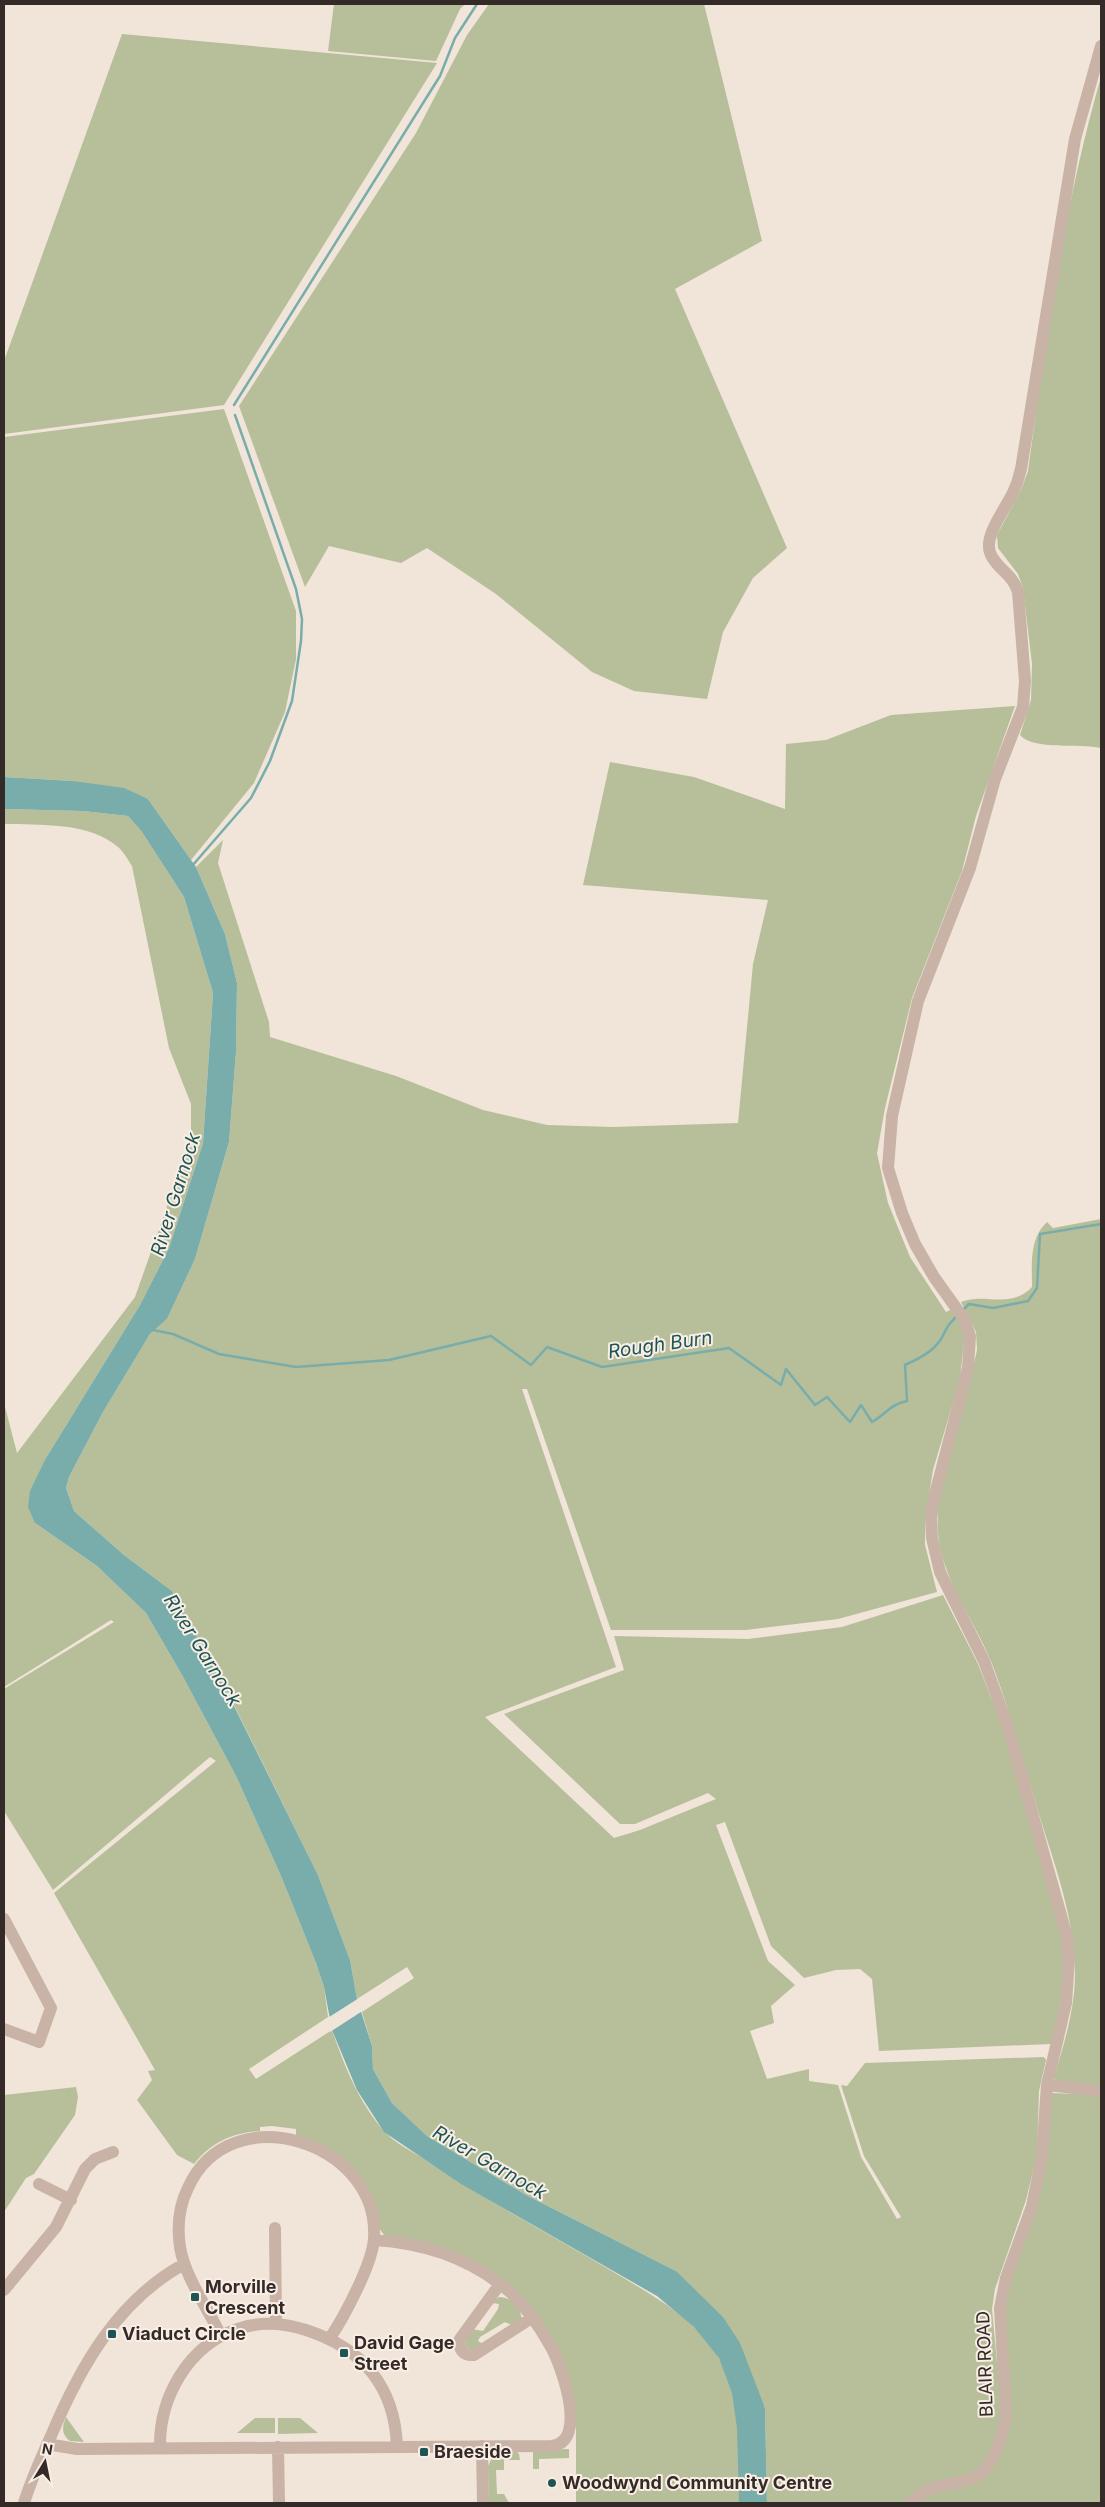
<svg xmlns="http://www.w3.org/2000/svg" width="1105" height="2507" font-family="Inter,sans-serif">
	<rect width="100%" height="100%" fill="#f1e4d9"/>
	<path fill="#b6bf9a" d="M334,4H465L460,9L436,61L328,51Z
		M489,4H704L762,241L675,289L787,548L753,578L723,632L707,699L634,691L592,672L496,594L427,548L401,563L329,546L305,587L239,406L416,133L467,35Z
		M122,34L437,63L224,405L4,434V361Z
		M1101,77V748C1080,743 1034,751 1020,735L1031,700L1032,664L1023,588L1018,574L998,548L997,535L1021,490L1028,471C1046,339 1064,205 1101,77Z
		M224,409L296,611V659L285,712L254,783L191,860L148,799L73,781L4,777V437Z
		M1015,706L976,816L962,871L912,998L885,1108L877,1153L888,1203L910,1257L946,1312L952,1309L965,1332L960,1379L933,1470L925,1520V1545L937,1592L838,1619L746,1630H611L527,1389H522L616,1667L485,1717L614,1838L640,1830L716,1799L708,1793L635,1824H620L504,1714L624,1670L614,1636L748,1639L842,1627L943,1595L978,1664L1007,1739L1062,1939C1066,1979 1061,2004 1051,2044L879,2051L872,1979L860,1969L836,1970L804,1978L771,1946L725,1822L716,1825L768,1961L795,1985L771,2006L774,2023L750,2031L767,2079L809,2069V2081L838,2085L861,2157L897,2219L901,2217L864,2156L841,2085L847,2086L865,2063L1044,2057L1046,2060L1039,2091L1037,2155L1026,2200L995,2289L992,2309L997,2363L1005,2309L1051,2093L1101,2095V2503H767L765,2407L676,2271L526,2195L427,2136L392,2103L373,2069L372,2046L362,2012L414,1978L407,1967L357,1999L350,1960L318,1875L229,1695L172,1591L124,1555L74,1511L66,1488L69,1477L103,1412L150,1334L167,1319L195,1259L229,1142L236,1052L237,983L225,934L196,867L223,840L218,863L269,1022L270,1037L396,1076L483,1110L547,1125L613,1127L738,1123L753,964L768,900L583,885L610,762L694,777L785,809L786,744L826,740L891,715Z
		M4,809L83,811L128,816L142,832L184,897L213,993L203,1143L169,1248L140,1305L46,1458L35,1523L97,1566L146,1613L182,1675L236,1776L281,1876L316,1963L324,1987L328,2017L249,2069L256,2079L332,2030C344,2065 359,2103 384,2131C394,2143 414,2152 427,2161C490,2203 557,2238 622,2277C657,2298 698,2321 719,2358C743,2400 739,2457 739,2503H576V2423L573,2395L508,2285L384,2235L379,2228L367,2189L296,2136V2129L272,2126L260,2127V2131C232,2133 212,2142 194,2164L177,2155L137,2100L152,2080L148,2071L155,2070L54,1893L216,1761L210,1757L53,1890L4,1811V1689L114,1622L111,1620L4,1687V1403L17,1453L135,1297L191,1139V1104L169,1048L132,866C128,860 124,852 118,847C90,822 39,825 4,824Z
		M1101,1219V2086L1056,2082L1054,2078C1064,2044 1075,2009 1075,1974C1075,1918 1054,1863 1038,1811C1024,1764 1011,1715 994,1669C979,1628 949,1590 940,1547C928,1490 965,1409 977,1350L976,1332L961,1302C985,1292 1010,1310 1032,1287C1032,1264 1029,1239 1047,1222L1053,1228Z
		M76,2087L78,2097L75,2115L34,2174L26,2178L4,2212V2095Z
		M499,2297C511,2297 523,2308 521,2320L514,2326L505,2322L480,2337L478,2341L483,2344L472,2350L466,2347L465,2338L472,2329L483,2331L498,2309L499,2304L492,2303Z
		M66,2417L84,2442L70,2441C61,2434 62,2427 66,2417Z
		M255,2418H275V2433H237Z
		M278,2418H300L318,2433L278,2434Z
		M569,2449V2458L539,2459V2469H533V2450Z
		M498,2453L517,2452L519,2454L520,2460H504V2470H496L497,2494H504L509,2503H489L488,2466L493,2456Z"/>
	<path fill="#79adab" d="M4,777L73,781L124,788L148,799L196,867L225,934L237,983L236,1052L229,1142L195,1259L167,1319L150,1334L103,1412L69,1477L66,1488L74,1511L124,1555L172,1591L227,1692L318,1875L350,1960L357,1999L372,2046L373,2069L392,2103L427,2136L526,2195L676,2271L723,2317L740,2343L765,2408L767,2503H739L737,2428L732,2393L719,2358L694,2327L657,2296L461,2184L384,2132L357,2090L332,2030L324,1987L316,1963L281,1876L236,1776L182,1675L146,1613L97,1566L35,1523L28,1507L30,1491L46,1458L140,1305L169,1248L203,1143L213,993L184,897L142,832L128,816L83,811L4,809Z"/>
	<path fill="#f1e4d9" d="M359,1998L364,2010L330,2032L326,2019Z"/>
	<g fill="none" stroke-linecap="round" stroke-linejoin="round">
		<path stroke="#79adab" stroke-width="2.5" d="M234,405L440,76L455,38L477,4
			M192,866L251,798L270,761L292,701L301,641L302,619L296,589L235,415
			M963,1310L969,1304L993,1308L1028,1301L1037,1288L1040,1234L1101,1224
			M153,1330L173,1334L219,1354L296,1367L389,1360L491,1336L531,1365L547,1347L602,1367L729,1348L781,1385L786,1369L815,1405L827,1397L850,1422L861,1405L872,1422C886,1414 891,1404 907,1401L905,1365C918,1359 933,1352 941,1339C947,1328 948,1324 957,1316"/>
		<path stroke="#c8b3a6" stroke-width="12" d="M4,1919L51,2008L39,2042L4,2029
			M1047,2085L1101,2091
			M39,2184L71,2200
			M275,2228L276,2324
			M500,2284L460,2339C458,2349 463,2356 474,2355L533,2317
			M4,2290L56,2227L85,2169L95,2159L113,2152
			M221,2336C208,2308 185,2278 180,2247C177,2227 179,2206 188,2188C230,2094 380,2142 374,2238C373,2263 344,2317 330,2338
			M47,2444L77,2449L551,2446C589,2443 562,2367 551,2347C540,2327 527,2308 510,2292C471,2258 425,2243 374,2240
			M482,2446L483,2503
			M278,2447L279,2503
			M160,2448C159,2398 188,2345 238,2329C260,2321 284,2323 306,2330C362,2348 395,2386 397,2447
			M24,2503C31,2480 41,2458 51,2436C80,2367 117,2301 184,2264
			M910,2503C917,2497 923,2492 932,2488C947,2483 964,2484 977,2476C995,2464 1002,2436 1006,2417L1000,2308L1006,2278L1032,2206L1042,2157L1047,2085L1066,2003L1069,1959L1067,1937L1059,1908L1008,1727L984,1661L940,1572L932,1538L931,1518L934,1498L968,1368L970,1336L964,1319L934,1277L915,1244L902,1213L888,1168L892,1116L918,1001L970,868L995,779L1023,707L1025,681L1018,592C1012,573 999,571 991,555C981,537 1009,505 1015,488C1018,482 1019,475 1021,469L1075,139L1101,46"/>
	</g>
	<g fill="#1d5554" stroke="#f9eee5" stroke-width="2">
		<rect x="190" y="2292" width="10" height="10" rx="2.5"/>
		<rect x="107" y="2329" width="10" height="10" rx="2.5"/>
		<rect x="339" y="2348" width="10" height="10" rx="2.5"/>
		<rect x="419" y="2447" width="10" height="10" rx="2.5"/>
		<circle cx="552" cy="2483" r="5"/>
	</g>
	<g text-anchor="middle" stroke-width="4" stroke-linejoin="round" paint-order="stroke">
		<g font-size="18" font-weight="bold" fill="#342a27" stroke="#f9eee5" text-anchor="start">
			<text x="205" y="2293">Morville<tspan x="205" dy="21">Crescent</tspan></text>
			<text x="122" y="2340">Viaduct Circle</text>
			<text x="354" y="2349">David Gage<tspan x="354" dy="21">Street</tspan></text>
			<text x="434" y="2458">Braeside</text>
			<text x="562" y="2489">Woodwynd Community Centre</text>
		</g>
		<g font-size="18" fill="#342a27" stroke="#f9eee5">
			<text transform="translate(985 2364) rotate(-92)" y="6">BLAIR ROAD</text>
		</g>
		<g font-size="19" font-style="italic" fill="#1d5554" stroke="#f9eee5">
			<text transform="translate(175 1194) rotate(-73)" y="7">River Garnock</text>
			<text transform="translate(660 1344) rotate(-8)" y="7">Rough Burn</text>
			<text transform="translate(203 1650) rotate(58)" y="7">River Garnock</text>
			<text transform="translate(490 2162) rotate(30)" y="7">River Garnock</text>
		</g>
	</g>
	<rect width="1105" height="2507" fill="none" stroke="#342a27" stroke-width="10"/>
	<g transform="translate(45 2462) rotate(10)" stroke="#f9eee5" stroke-width="4" paint-order="stroke">
	<path d="M0-4L9 19L0 12L-9 19Z" fill="#342a27"/>
	<text y="-8" font-size="14" font-weight="bold" text-anchor="middle" fill="#342a27">N</text>
	</g>
</svg>
